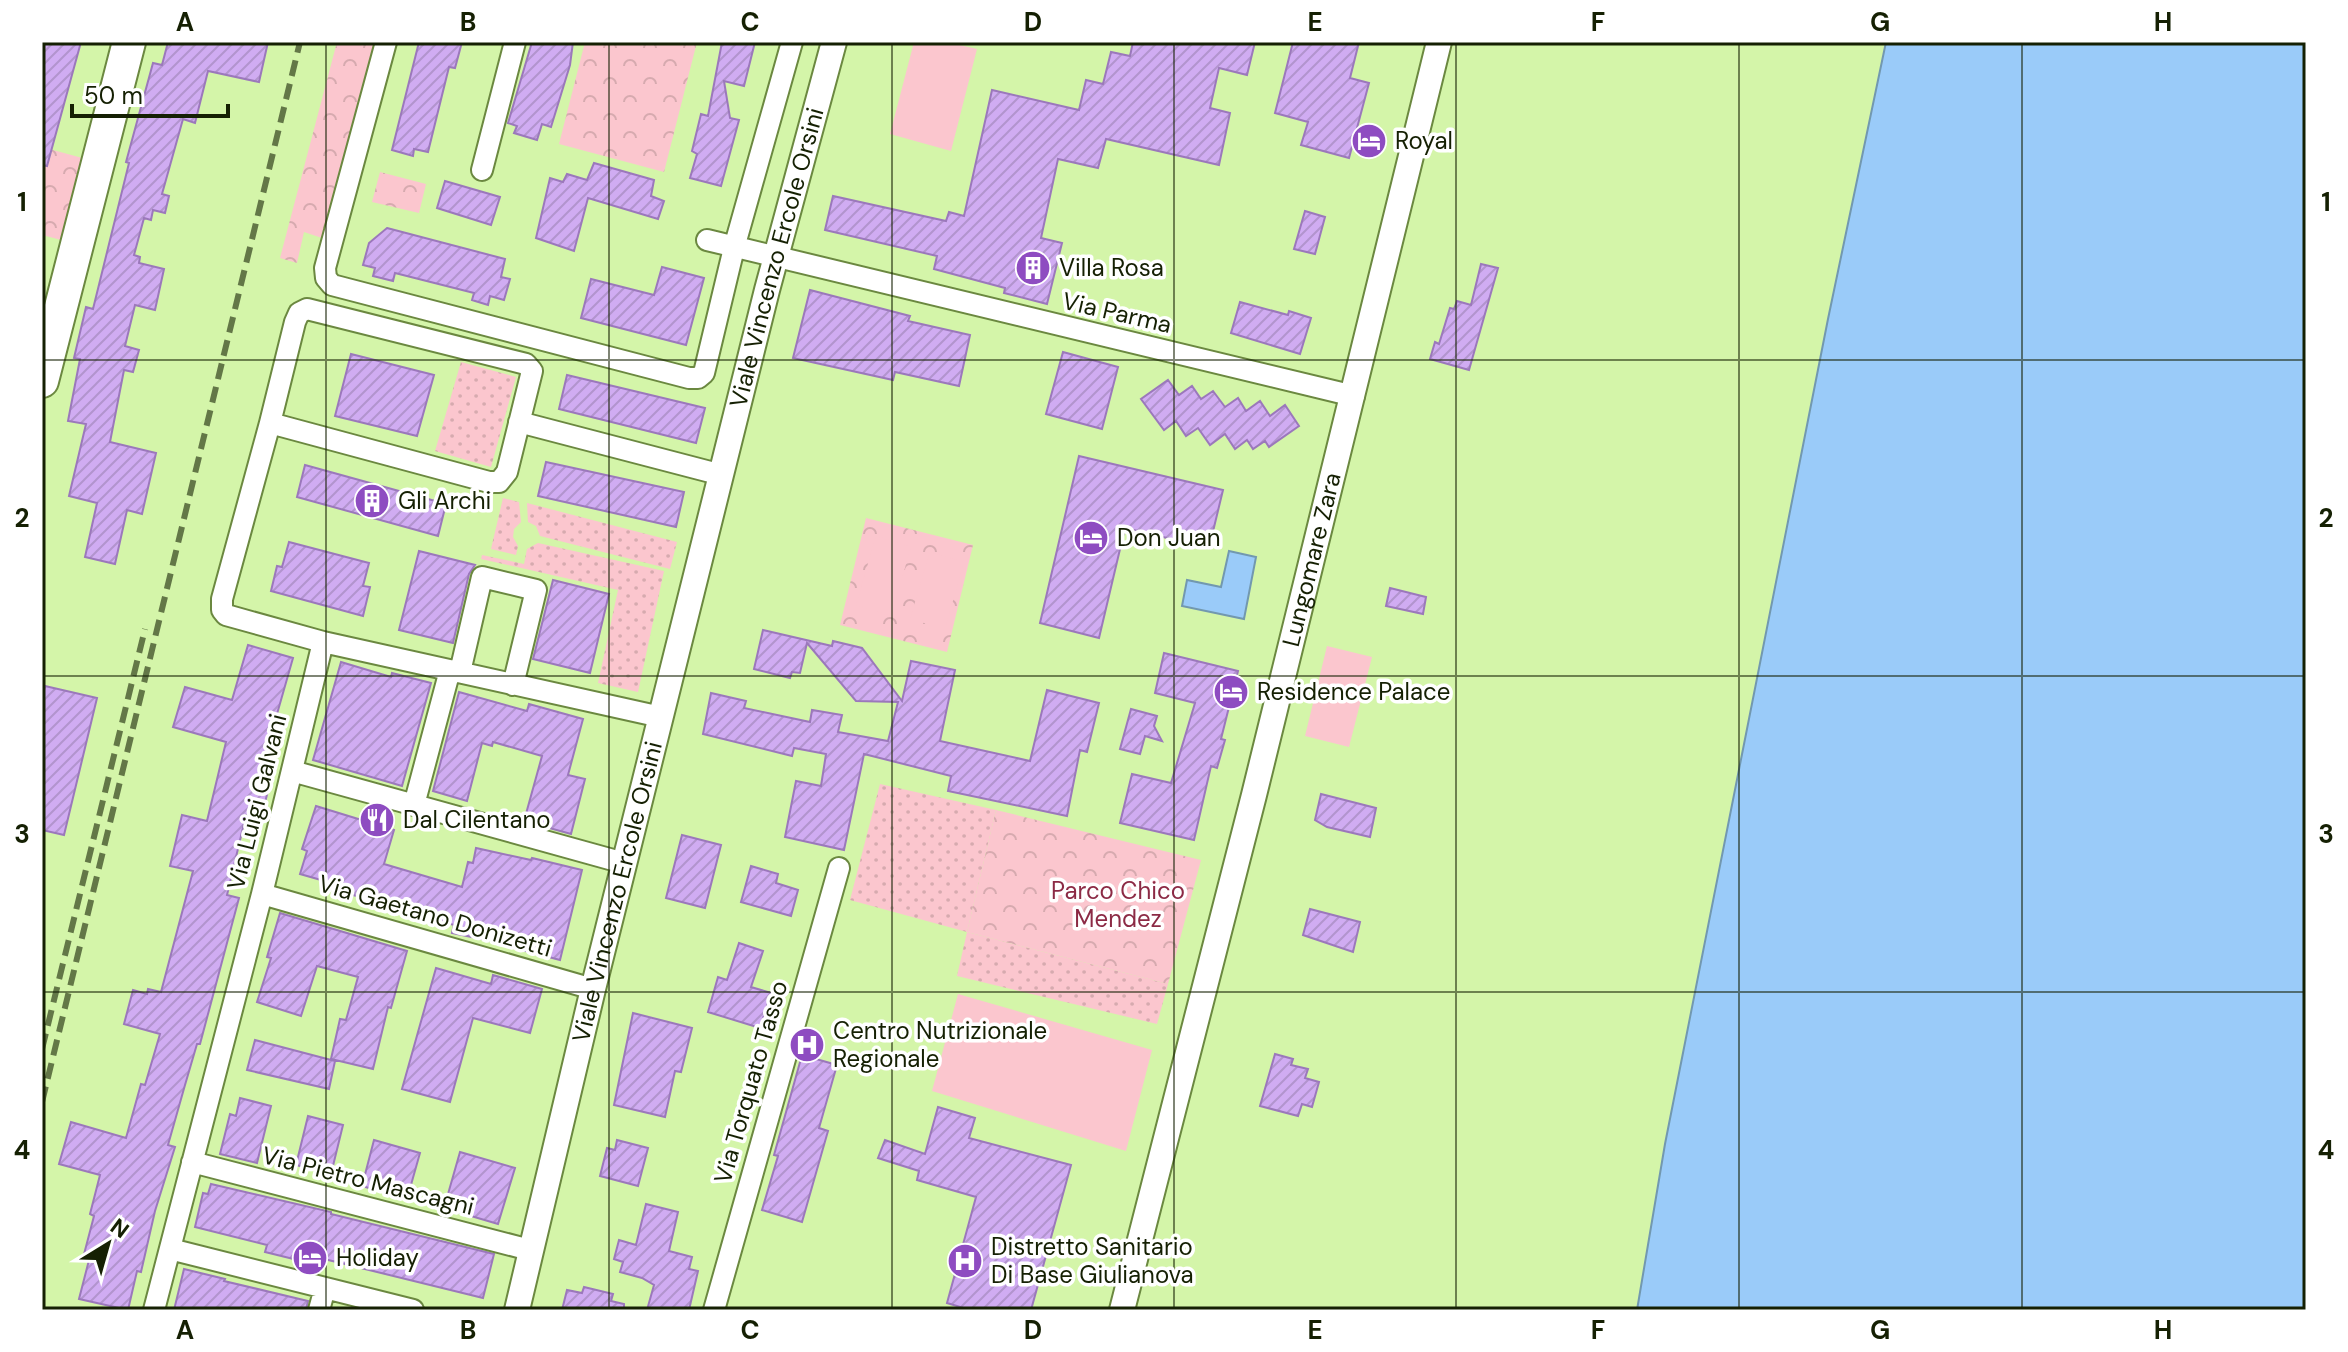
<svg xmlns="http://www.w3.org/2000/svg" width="2348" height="1352" font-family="'DM Sans',sans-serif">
	<defs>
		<pattern id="grass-dots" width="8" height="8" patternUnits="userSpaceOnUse" patternTransform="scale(2)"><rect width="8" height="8" fill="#fbc6ce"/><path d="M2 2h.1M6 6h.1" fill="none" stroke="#d6aaaf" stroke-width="1.8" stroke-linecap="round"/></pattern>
		<pattern id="park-crowns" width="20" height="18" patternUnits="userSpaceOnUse" patternTransform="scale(2)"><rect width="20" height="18" fill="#fbc6ce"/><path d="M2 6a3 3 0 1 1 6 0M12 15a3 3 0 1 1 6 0" fill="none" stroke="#d6aaaf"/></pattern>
		<pattern id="building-hatch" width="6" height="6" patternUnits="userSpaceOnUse" patternTransform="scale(2)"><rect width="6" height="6" fill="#d0acf2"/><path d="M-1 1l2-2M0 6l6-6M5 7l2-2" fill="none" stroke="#b294ce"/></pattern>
	</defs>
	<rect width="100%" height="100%" fill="#d4f5a9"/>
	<path fill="url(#grass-dots)" d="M461,362L516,377L491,467L435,451Z
		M503,498L519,502L521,522L514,529L513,537L518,546L516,555L491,549Z
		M527,503L677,542L670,569L540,536L536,526L528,522Z
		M538,543L664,571L638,692L598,683L618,590L481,559L482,555L524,564L527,549Z
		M880,784L996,810L967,932L1168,984L1157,1024L957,976L967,932L850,900Z"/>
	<path fill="url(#park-crowns)" d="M337,42H375L322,238L304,232L297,263L280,258Z
		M585,42H697L664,172L559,144Z
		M42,147L86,159L65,241L42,235Z
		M380,172L426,184L419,213L372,202Z
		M866,518L973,545L947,652L840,625Z
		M996,810L1201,860L1168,984L967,932Z"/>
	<path fill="#fbc6ce" d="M914,42H947L977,49L951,151L890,134Z
		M876,536L911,547L891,616L856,605Z
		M930,552L964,562L945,629L910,619Z
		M1327,646L1372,657L1349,747L1305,736Z
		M958,994L1152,1050L1126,1151L932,1091Z"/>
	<path fill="#9acbf9" stroke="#7298af" stroke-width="2" d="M1886,42H2306V1310H1637L1665,1144L1828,319Z
		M1229,551L1256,557L1244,619L1182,606L1187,580L1221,587Z"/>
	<path fill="url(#building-hatch)" stroke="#9b78bb" stroke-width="2" d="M42,42H81L47,166L42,165Z
		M168,42H268L259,82L208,71L195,123L183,119L162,194L169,196L165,213L153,210L151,220L144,218L134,255L140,257L139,263L164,269L155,310L135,305L125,346L139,350L133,372L124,370L110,442L156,453L142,514L127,510L115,564L85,557L97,503L69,496L86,424L68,421L80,359L74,358L86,307L93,309L129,163L126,162L153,63L162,65Z
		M419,42H462L455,68L449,67L428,152L414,149L413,156L392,150Z
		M532,42H573L570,65L551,127L542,124L537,140L514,133L517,126L508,123Z
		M722,42H755L744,86L724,81L730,118L739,120L721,186L690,178L697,154L692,151L701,114L708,116Z
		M1133,42H1255L1247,75L1219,68L1210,108L1230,113L1219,165L1106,139L1098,168L1058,159L1041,238L1062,243L1047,304L1004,293L1005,288L934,269L937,256L825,230L833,196L946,221L949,212L964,216L992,90L1079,110L1086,80L1103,84L1111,52L1130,56Z
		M1293,42H1359L1350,78L1369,83L1349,158L1301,145L1308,122L1275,113Z
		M594,163L654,180L651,196L664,201L658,219L588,198L574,251L536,238L550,178L563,182L567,174L587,180Z
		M445,181L500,197L491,225L437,208Z
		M1305,211L1325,217L1315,254L1294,249Z
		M387,228L505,259L501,277L510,279L504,300L490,296L488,305L472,300L474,293L395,273L393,281L373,276L375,268L363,265L369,243Z
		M1481,264L1498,268L1469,370L1430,359L1435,342L1439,344L1450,308L1454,309L1457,301L1471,305Z
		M662,267L704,278L686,345L581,318L591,279L654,295Z
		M810,290L910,316L908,321L970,335L959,386L895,372L893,380L793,358Z
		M1240,302L1288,315L1289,311L1311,318L1300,354L1231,333Z
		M1063,352L1118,367L1102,429L1046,414Z
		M351,354L434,375L417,436L335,416Z
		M567,375L705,408L696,443L559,409Z
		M1168,380L1179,395L1192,386L1201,399L1213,391L1225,407L1238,398L1246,411L1260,401L1270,416L1285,405L1299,426L1269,447L1265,441L1253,449L1247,440L1235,449L1225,434L1210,445L1198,428L1186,436L1176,421L1164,430L1141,399Z
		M1079,456L1223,490L1209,548L1125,528L1099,638L1040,623Z
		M546,462L684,492L676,527L538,496Z
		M305,465L446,504L438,536L297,497Z
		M289,542L369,563L363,586L370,587L363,616L271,591L277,566L282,567Z
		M419,551L475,565L469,574L453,643L399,630Z
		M553,580L609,594L590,673L533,659Z
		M1390,588L1426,597L1423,614L1386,606Z
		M763,630L832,646L833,641L862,648L902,701L911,661L955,670L940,741L1030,761L1047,690L1099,703L1087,752L1080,750L1067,816L948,791L951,776L864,754L844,850L785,837L796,781L821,786L826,754L794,748L792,756L703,734L711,693L746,701L744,708L810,722L812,710L842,715L838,732L888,741L898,702L856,701L807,643L800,673L792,672L790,678L754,669Z
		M248,645L293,658L277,714L286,717L261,819L246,815L227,895L239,898L200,1044H197L185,1085L168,1145L175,1147L155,1211L141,1272L137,1271L128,1310L79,1299L89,1260L83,1258L94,1216L90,1214L100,1175L59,1164L71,1122L126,1138L141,1084L145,1085L160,1034L124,1024L133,990L147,994L148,989L161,992L193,871L170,866L182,815L207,821L226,742L173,727L185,687L232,700Z
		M1164,653L1238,671L1221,739L1225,740L1217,768L1211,766L1194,840L1120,823L1132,774L1171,783L1195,703L1155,693Z
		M341,662L391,677L392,673L431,683L402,786L313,760Z
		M45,686L97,698L64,835L42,830V698Z
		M459,692L527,711L529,704L583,719L568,775L585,779L571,834L524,821L542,756L493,742L492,746L482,743L467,801L433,791Z
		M1131,709L1157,716L1154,726L1162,741L1145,736L1140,754L1120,749Z
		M1321,794L1376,808L1370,837L1327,827L1315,820Z
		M316,806L394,830L384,864L462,887L468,862L473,863L476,848L531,860L532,858L582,870L560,960L510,947V945L452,933L454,925L333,889L335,884L300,874L307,851L302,849Z
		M682,835L721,845L705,908L666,898Z
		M751,866L778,874L776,883L798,890L791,916L741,902Z
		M1310,909L1360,922L1353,952L1303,935Z
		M280,913L407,951L391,1008L388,1007L373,1069L331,1059L340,1019L346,1020L358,977L317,966L301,1016L257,1002L271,958L267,957Z
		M739,943L763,951L751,987L771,993L760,1028L708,1012L718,977L727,980Z
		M436,968L491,984L493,975L542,989L530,1033L473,1018L450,1102L402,1089Z
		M633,1013L692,1028L681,1072L675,1071L665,1117L614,1105Z
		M255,1040L335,1061L329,1089L247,1070Z
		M1275,1054L1293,1059L1291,1065L1308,1069L1305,1078L1319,1082L1312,1107L1302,1104L1298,1116L1260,1106Z
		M802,1055L837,1065L819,1128L828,1131L802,1222L762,1210L778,1156L774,1155Z
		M240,1098L271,1106L257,1163L220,1154L230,1114L236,1116Z
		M938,1107L975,1118L969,1138L1071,1165L1031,1310H970L947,1303L976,1197L917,1180L919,1171L878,1158L885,1140L925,1154Z
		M308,1116L343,1125L331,1174L296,1165Z
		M374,1140L420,1153L407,1199L362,1186Z
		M617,1140L648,1148L638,1186L600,1176L607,1148L615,1150Z
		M460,1152L515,1168L498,1224L444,1208Z
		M211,1184L331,1212V1214L494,1254L483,1298L320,1258L318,1265L265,1252L267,1245L195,1227L203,1193L208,1194Z
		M646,1204L678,1212L669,1251L692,1257L689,1269L698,1271L689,1310H647L654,1285L642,1278L620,1272L623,1262L614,1259L619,1240L636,1245Z
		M184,1269L225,1279L224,1281L308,1301L306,1310H174Z
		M584,1287L613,1294L611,1301L624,1304V1310H562L567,1290L582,1293Z"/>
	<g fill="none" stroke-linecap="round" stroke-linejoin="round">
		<defs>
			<path id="minor" d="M386,42L325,268L326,278L332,285L689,378H698L704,373L734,248L792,42
				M482,170L515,42
				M707,240L1354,396
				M307,309L526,364L532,371L507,472L499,482H489L270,423L295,322L299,313Z
				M519,422L722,475
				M270,423L222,599V610L226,615L323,642L661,717
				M460,672L482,577L536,590L513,685
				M292,771L624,863
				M414,805L450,670
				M262,894L593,989
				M192,1162L530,1250
				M170,1249L413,1310
				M154,1310L262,894L323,642
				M319,1310L325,1288
				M714,1310L839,868"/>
			<g id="tertiary">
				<path id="s1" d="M517,1310L593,989L767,290L834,42"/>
				<path id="s2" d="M1122,1310L1254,795L1439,42"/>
			</g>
			<path id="primary" d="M42,381L129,42"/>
		</defs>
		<use href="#minor" stroke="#6b8840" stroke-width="24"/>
		<use href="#tertiary" stroke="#6b8840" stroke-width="28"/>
		<use href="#primary" stroke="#6b8840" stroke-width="36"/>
		<use href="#minor" stroke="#fff" stroke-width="20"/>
		<use href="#tertiary" stroke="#fff" stroke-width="24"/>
		<use href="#primary" stroke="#fff" stroke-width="32"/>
		<path stroke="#637747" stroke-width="6" stroke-dasharray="16 8" stroke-linecap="butt" d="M42,1049L145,629
			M42,1102L300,42"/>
	</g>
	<path fill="none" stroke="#152003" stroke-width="2" stroke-opacity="0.55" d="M326,42V1310M609,42V1310M892,42V1310M1174,42V1310M1456,42V1310M1739,42V1310M2022,42V1310M42,360H2306M42,676H2306M42,992H2306"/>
	<defs>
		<symbol id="hotel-disc" viewBox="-11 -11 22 22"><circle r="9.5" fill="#8e4cc1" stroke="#fff"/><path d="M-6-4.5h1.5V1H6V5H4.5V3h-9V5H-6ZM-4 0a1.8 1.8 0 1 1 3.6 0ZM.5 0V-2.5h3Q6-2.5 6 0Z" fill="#fff"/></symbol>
		<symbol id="building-disc" viewBox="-11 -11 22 22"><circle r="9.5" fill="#8e4cc1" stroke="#fff"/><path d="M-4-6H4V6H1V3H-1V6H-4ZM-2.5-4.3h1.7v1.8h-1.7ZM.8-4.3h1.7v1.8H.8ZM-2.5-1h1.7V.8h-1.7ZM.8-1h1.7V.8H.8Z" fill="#fff"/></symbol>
		<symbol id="restaurant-disc" viewBox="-11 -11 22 22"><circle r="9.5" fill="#8e4cc1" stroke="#fff"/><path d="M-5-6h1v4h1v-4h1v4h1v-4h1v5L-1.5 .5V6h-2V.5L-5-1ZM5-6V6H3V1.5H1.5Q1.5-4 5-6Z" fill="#fff"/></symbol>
		<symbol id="hospital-disc" viewBox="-11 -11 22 22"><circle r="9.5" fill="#8e4cc1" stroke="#fff"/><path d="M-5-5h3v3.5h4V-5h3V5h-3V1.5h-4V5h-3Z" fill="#fff"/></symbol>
	</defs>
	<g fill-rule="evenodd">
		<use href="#hotel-disc" x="1349" y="121" width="40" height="40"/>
		<use href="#building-disc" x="1013" y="248" width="40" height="40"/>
		<use href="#building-disc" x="352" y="481" width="40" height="40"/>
		<use href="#hotel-disc" x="1071" y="518" width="40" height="40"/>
		<use href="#hotel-disc" x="1211" y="672" width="40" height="40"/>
		<use href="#restaurant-disc" x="357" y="800" width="40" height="40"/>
		<use href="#hospital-disc" x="787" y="1025" width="40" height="40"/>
		<use href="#hotel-disc" x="290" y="1238" width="40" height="40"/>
		<use href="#hospital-disc" x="945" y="1241" width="40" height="40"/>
	</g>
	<g text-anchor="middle" stroke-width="7" stroke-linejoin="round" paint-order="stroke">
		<g font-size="24" fill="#152003" stroke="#fff" text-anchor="start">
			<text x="1395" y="149">Royal</text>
			<text x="1059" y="276">Villa Rosa</text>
			<text x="398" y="509">Gli Archi</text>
			<text x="1117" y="546">Don Juan</text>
			<text x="1257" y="700">Residence Palace</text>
			<text x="403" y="828">Dal Cilentano</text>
			<text x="833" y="1039">Centro Nutrizionale<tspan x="833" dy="28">Regionale</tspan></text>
			<text x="991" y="1255">Distretto Sanitario<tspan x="991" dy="28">Di Base Giulianova</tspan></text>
			<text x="336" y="1266">Holiday</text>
		</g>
		<g font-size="24" fill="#152003" stroke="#fff">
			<text dy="8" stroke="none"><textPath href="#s1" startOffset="1084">Viale Vincenzo Ercole Orsini</textPath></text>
			<text transform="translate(1117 313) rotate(13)" y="8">Via Parma</text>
			<text dy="8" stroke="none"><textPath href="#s2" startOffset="774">Lungomare Zara</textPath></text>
			<text transform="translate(257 802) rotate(-76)" y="8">Via Luigi Galvani</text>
			<text dy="8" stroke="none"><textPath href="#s1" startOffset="430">Viale Vincenzo Ercole Orsini</textPath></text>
			<text transform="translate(435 916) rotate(16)" y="8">Via Gaetano Donizetti</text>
			<text transform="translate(751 1082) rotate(-74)" y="8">Via Torquato Tasso</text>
			<text transform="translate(368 1181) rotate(14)" y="8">Via Pietro Mascagni</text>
		</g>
		<g font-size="24" fill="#8c2a45" stroke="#fff">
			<text x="1118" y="899">Parco Chico<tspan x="1118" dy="28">Mendez</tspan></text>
		</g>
	</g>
	<rect width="2348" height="1352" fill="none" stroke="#ffffff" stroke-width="88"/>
	<g transform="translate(108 1244) rotate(37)" stroke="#ffffff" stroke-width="6" paint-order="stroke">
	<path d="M0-6L14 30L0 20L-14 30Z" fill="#152003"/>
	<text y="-12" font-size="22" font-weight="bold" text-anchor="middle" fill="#152003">N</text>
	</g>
	<path d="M72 104v12h156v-12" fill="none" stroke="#152003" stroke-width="4"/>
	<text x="84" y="104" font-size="24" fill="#152003" stroke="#ffffff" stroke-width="6" paint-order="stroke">50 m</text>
	<rect x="44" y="44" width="2260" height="1264" fill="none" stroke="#152003" stroke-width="3"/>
	<g font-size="26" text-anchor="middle" font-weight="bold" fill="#152003">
		<text x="185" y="31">A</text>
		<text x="468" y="31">B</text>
		<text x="750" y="31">C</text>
		<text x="1033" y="31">D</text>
		<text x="1315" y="31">E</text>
		<text x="1598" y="31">F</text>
		<text x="1880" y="31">G</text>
		<text x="2163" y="31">H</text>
		<text x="22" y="211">1</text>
		<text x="2326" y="211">1</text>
		<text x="22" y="527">2</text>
		<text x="2326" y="527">2</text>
		<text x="22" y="843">3</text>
		<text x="2326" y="843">3</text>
		<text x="22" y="1159">4</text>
		<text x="2326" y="1159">4</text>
		<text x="185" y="1339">A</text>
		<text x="468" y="1339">B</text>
		<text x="750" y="1339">C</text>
		<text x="1033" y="1339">D</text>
		<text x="1315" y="1339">E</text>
		<text x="1598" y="1339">F</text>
		<text x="1880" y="1339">G</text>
		<text x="2163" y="1339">H</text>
	</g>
</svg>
